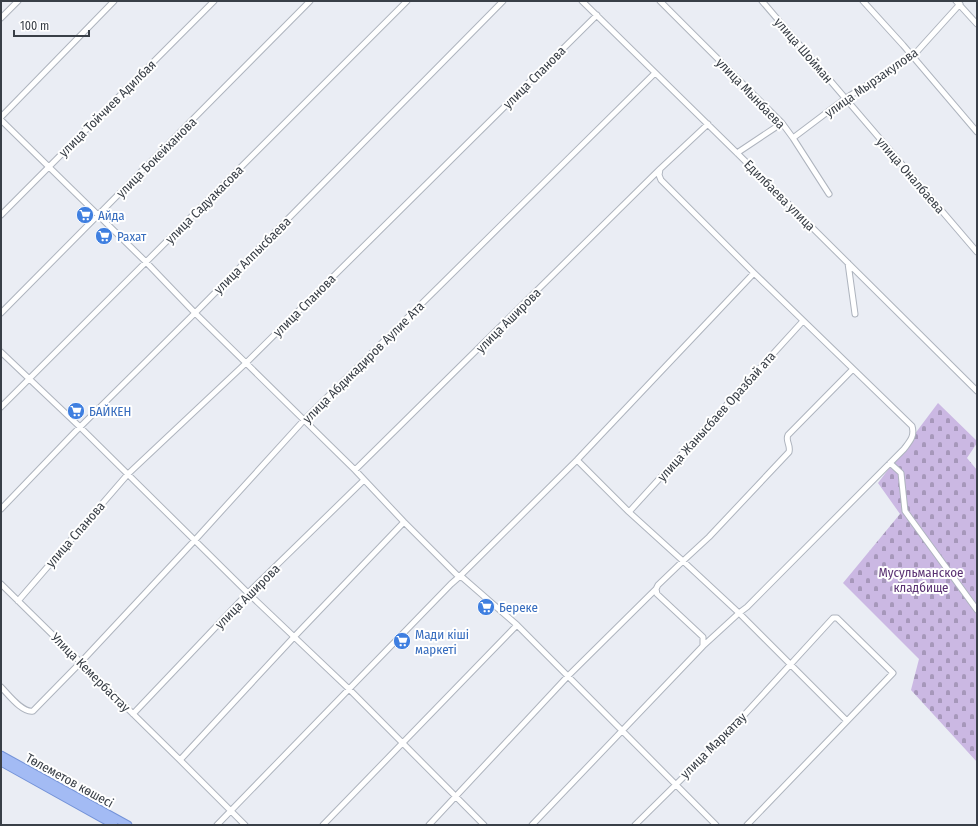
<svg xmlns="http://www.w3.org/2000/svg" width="978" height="826" font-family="'Fira Sans Condensed',sans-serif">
	<defs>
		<pattern id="cemetery-stones" width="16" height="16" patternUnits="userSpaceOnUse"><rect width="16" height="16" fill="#cbb8e3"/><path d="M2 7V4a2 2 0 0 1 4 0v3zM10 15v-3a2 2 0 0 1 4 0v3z" fill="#a697ba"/></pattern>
	</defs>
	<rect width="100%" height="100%" fill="#eaedf4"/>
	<path fill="url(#cemetery-stones)" d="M938,403L977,441V443L967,458L977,470V762L911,690L919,659L843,583L900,514L878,483Z"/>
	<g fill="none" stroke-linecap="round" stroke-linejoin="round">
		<defs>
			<path id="minor" d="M582,1L737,153L977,391
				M660,1L782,123L793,138L829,194
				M762,1L977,252
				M863,1L903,45L977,132
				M956,1L977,24
				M1,18L18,1
				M1,117L114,1
				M1,120L146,262L195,313L355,470L404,522L459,577L577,460L754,273
				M793,138L846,98L913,56L960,4
				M737,153L782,123
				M1,215L214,1
				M848,263L855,314
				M1,313L310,1
				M1,352L80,427L248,593L349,689L484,825
				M1,407L407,1
				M577,460L629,512L683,561L709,537L789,452C791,445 785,441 788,435L853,369
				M890,463L901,473L905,511L977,610
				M355,470L660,169
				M1,509L75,432L195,313L503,1
				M629,512L803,321
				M1,584L180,760
				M18,601L128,474L246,363L597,15
				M703,646L739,613L847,721L747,825
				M1,687C8,694 22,713 33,711L81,662L195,540L304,420L655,73
				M133,714L248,593L364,480
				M217,825L451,584L459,577L463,578L517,625L716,825
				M245,825L180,760L294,637L404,522
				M323,825L517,625
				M429,825L568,676L656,589
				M532,825L703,646V637L657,594L656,589L658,585L683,561L739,613L747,607L904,449C910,441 915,436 912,426L754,273L661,180L659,175L660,169L708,124
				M635,825L724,737L833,618H837L893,673L847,721"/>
			<path id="major" d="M1,755L128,825
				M1,762L114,825"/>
		</defs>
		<use href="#minor" stroke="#aeb4be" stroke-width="7"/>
		<use href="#major" stroke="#7493d8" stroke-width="9"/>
		<use href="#minor" stroke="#fff" stroke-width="5"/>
		<use href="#major" stroke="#a3bbf4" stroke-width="7"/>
	</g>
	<defs>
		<symbol id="supermarket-disc" viewBox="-11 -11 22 22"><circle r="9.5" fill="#3f7fe0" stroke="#fff"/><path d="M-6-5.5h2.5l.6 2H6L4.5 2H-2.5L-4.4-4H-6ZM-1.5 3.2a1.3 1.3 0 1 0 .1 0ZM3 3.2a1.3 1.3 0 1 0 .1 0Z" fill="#fff"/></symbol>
	</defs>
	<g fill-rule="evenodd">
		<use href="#supermarket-disc" x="75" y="205" width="20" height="20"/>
		<use href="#supermarket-disc" x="94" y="226" width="20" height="20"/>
		<use href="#supermarket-disc" x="66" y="401" width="20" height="20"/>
		<use href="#supermarket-disc" x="476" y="597" width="20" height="20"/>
		<use href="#supermarket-disc" x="392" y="631" width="20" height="20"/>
	</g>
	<g text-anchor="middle" stroke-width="4" stroke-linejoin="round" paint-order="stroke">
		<g font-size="13" fill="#393f47" stroke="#fff">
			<text transform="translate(804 50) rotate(49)" y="5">улица Шойман</text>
			<text transform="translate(534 77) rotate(-45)" y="5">улица Спанова</text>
			<text transform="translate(871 82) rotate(-35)" y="5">улица Мырзакулова</text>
			<text transform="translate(751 93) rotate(46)" y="5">улица Мынбаева</text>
			<text transform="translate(107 108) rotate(-45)" y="5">улица Тойчиев Адилбая</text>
			<text transform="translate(156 157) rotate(-45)" y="5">улица Бокейханова</text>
			<text transform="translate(911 175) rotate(49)" y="5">улица Оналбаева</text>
			<text transform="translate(780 195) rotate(45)" y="5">Едилбаева улица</text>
			<text transform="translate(204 204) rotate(-45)" y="5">улица Садуакасова</text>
			<text transform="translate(252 255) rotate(-45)" y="5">улица Алпысбаева</text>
			<text transform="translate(304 305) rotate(-45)" y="5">улица Спанова</text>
			<text transform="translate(508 320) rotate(-45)" y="5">улица Аширова</text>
			<text transform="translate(363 362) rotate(-45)" y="5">улица Абдикадиров Аулие Ата</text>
			<text transform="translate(716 416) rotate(-48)" y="5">улица Жанысбаев Оразбай ата</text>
			<text transform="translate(75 534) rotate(-49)" y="5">улица Спанова</text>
			<text transform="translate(247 596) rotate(-45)" y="5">улица Аширова</text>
			<text transform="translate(91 672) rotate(45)" y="5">Улица Кемербастау</text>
			<text transform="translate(713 745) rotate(-45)" y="5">улица Маркатау</text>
			<text transform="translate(70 780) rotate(29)" y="5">Төлеметов көшесі</text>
		</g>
		<g font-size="13" fill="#366cbe" stroke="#fff" text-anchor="start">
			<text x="98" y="220">Айда</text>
			<text x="117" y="241">Рахат</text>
			<text x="89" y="416">БАЙКЕН</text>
			<text x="499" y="612">Береке</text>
			<text x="415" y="639">Мади кіші<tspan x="415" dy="15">маркеті</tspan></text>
		</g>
		<g font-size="13" fill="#5a3273" stroke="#fff">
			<text x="921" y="577">Мусульманское<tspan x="921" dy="15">кладбище</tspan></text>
		</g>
	</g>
	<rect width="978" height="826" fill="none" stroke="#393f47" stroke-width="4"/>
	<path d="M14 30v6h75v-6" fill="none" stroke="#393f47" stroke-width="2"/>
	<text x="20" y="30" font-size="12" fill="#393f47" stroke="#ffffff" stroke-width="3" paint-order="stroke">100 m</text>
</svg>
